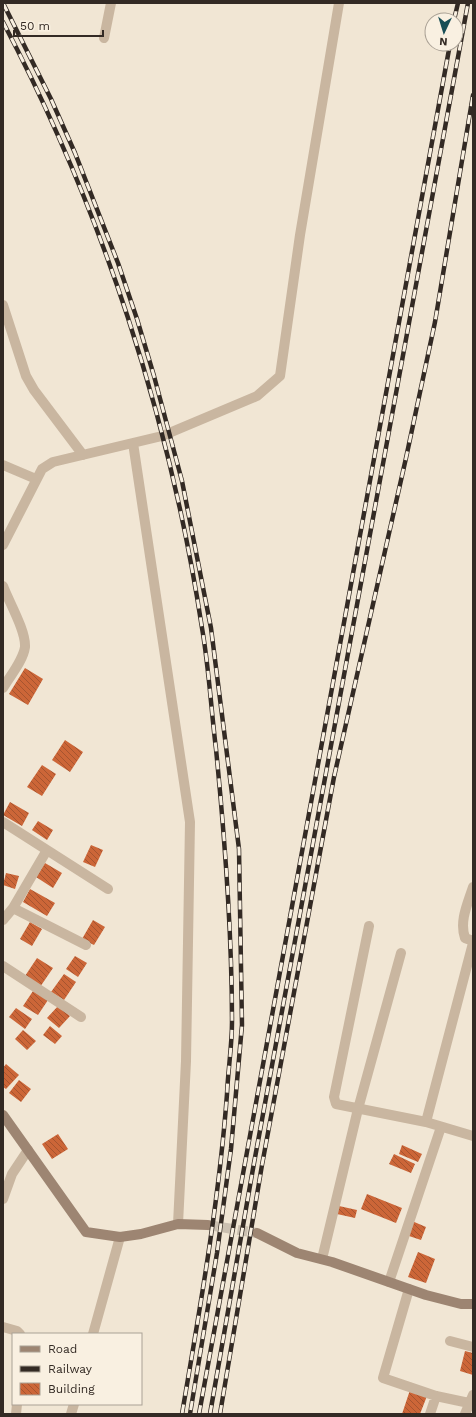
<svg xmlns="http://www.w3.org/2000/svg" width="476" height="1417" font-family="'Work Sans',sans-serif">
	<defs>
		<pattern id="building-back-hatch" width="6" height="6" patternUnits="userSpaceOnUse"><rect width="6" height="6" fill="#cc6638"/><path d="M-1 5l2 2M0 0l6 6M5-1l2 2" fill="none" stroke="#a6542f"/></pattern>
	</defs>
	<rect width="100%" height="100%" fill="#f1e6d4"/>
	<path fill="url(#building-back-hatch)" d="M25,668L43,679L28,705L9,694Z
		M65,740L83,752L70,772L52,760Z
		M42,765L56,774L42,796L27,787Z
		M10,802L29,813L22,826L3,815Z
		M38,821L53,830L47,840L32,830Z
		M91,845L103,850L95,867L83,862Z
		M45,863L62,873L53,888L36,877Z
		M6,873L19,876L15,889L3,885Z
		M30,889L55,903L47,916L23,902Z
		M93,920L105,927L94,945L82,939Z
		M30,922L42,929L32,946L20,939Z
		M75,956L87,963L78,977L66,969Z
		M37,958L53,968L40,987L25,976Z
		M64,974L76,982L64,1000L51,992Z
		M33,991L48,1000L38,1015L23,1006Z
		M58,1006L70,1016L59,1028L47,1018Z
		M16,1008L32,1019L25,1029L9,1017Z
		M50,1026L62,1036L55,1044L43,1035Z
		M23,1030L36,1041L27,1050L15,1039Z
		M6,1064L19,1075L6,1089L3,1087V1068Z
		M19,1080L31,1089L21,1102L9,1093Z
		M58,1134L68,1149L52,1159L42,1144Z
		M402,1145L422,1154L418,1162L399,1154Z
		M394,1154L415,1164L411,1173L389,1164Z
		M367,1194L402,1208L396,1223L361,1209Z
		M339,1206L357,1210L355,1218L337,1214Z
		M412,1221L426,1227L421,1240L406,1235Z
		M418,1252L435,1259L426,1283L408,1277Z
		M465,1351L473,1353V1375L460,1371Z
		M410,1390L427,1396L420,1414H402Z"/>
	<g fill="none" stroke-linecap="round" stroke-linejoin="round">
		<path stroke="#cbc0b1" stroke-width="10" stroke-dasharray="10 5" stroke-linecap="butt" d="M208,1225L257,1233"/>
		<path stroke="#c9b6a0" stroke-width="10" d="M104,38L111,3
			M3,305L26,376L34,390L83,455
			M133,443L190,822L186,1061L178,1224
			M3,465L36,479
			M3,545L42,469L53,462L162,436L257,396L280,376L300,235L339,3
			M3,586C9,602 26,631 25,647C23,661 10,676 3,688
			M3,822L108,889
			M473,887C468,903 459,921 465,938L473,941
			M13,908L86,945
			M3,920L13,908L47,850
			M369,926L334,1097L336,1104L426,1122L473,1136
			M3,966L81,1017
			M426,1122L473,943
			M3,1199L12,1174L28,1150
			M322,1259L358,1109L401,953
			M389,1282L441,1127
			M409,1289L383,1378L436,1396L469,1403
			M3,1327L17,1331L20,1334
			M93,1334L120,1237
			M450,1341L473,1347
			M16,1414L17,1404
			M71,1414L74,1404
			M430,1414L436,1396
			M465,1414L473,1395"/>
		<path stroke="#9d8572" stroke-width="10" d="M3,1115L86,1232L120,1237L141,1234L178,1224L208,1225
			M257,1233L297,1253L332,1262L426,1295L461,1304H473"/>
		<defs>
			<path id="rail" d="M3,3L51,99L75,153L118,263L137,319L154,376L182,481L211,628L239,849L242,1025L231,1149L217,1253L190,1414
				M454,20L458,3
				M3,22C102,210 170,418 202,628C209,668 211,709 216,749C225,840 232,931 232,1022C232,1046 228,1070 227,1094C219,1201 200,1308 182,1414
				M199,1414L450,44
				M210,1414L254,1163L468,3
				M220,1414L262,1165L334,777L406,458L435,322L473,95"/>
		</defs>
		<use href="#rail" stroke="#332a24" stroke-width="4.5"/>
		<use href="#rail" stroke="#f9f0e1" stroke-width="3" stroke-dasharray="9" stroke-linecap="butt"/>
	</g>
	<rect width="476" height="1417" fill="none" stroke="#332a24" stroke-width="8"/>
	<rect x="12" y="1333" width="130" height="72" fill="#f9f0e1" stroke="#aaa195"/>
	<rect x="20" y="1346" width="20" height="6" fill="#9d8572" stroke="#aaa195"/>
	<text x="48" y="1353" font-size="12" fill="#332a24">Road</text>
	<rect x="20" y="1366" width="20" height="6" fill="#332a24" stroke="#aaa195"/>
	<text x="48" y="1373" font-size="12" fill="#332a24">Railway</text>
	<rect x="20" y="1383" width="20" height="12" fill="url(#building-back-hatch)" stroke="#aaa195"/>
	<text x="48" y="1393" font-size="12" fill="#332a24">Building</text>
	<g transform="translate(444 32) rotate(184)"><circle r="19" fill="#f9f0e1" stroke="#aaa195"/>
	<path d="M0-3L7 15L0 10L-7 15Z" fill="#184e56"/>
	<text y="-6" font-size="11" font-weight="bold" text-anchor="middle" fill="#332a24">N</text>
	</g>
	<path d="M14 30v6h89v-6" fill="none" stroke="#332a24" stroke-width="2"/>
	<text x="20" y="30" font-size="12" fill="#332a24" stroke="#f9f0e1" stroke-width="3" paint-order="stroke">50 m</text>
</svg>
